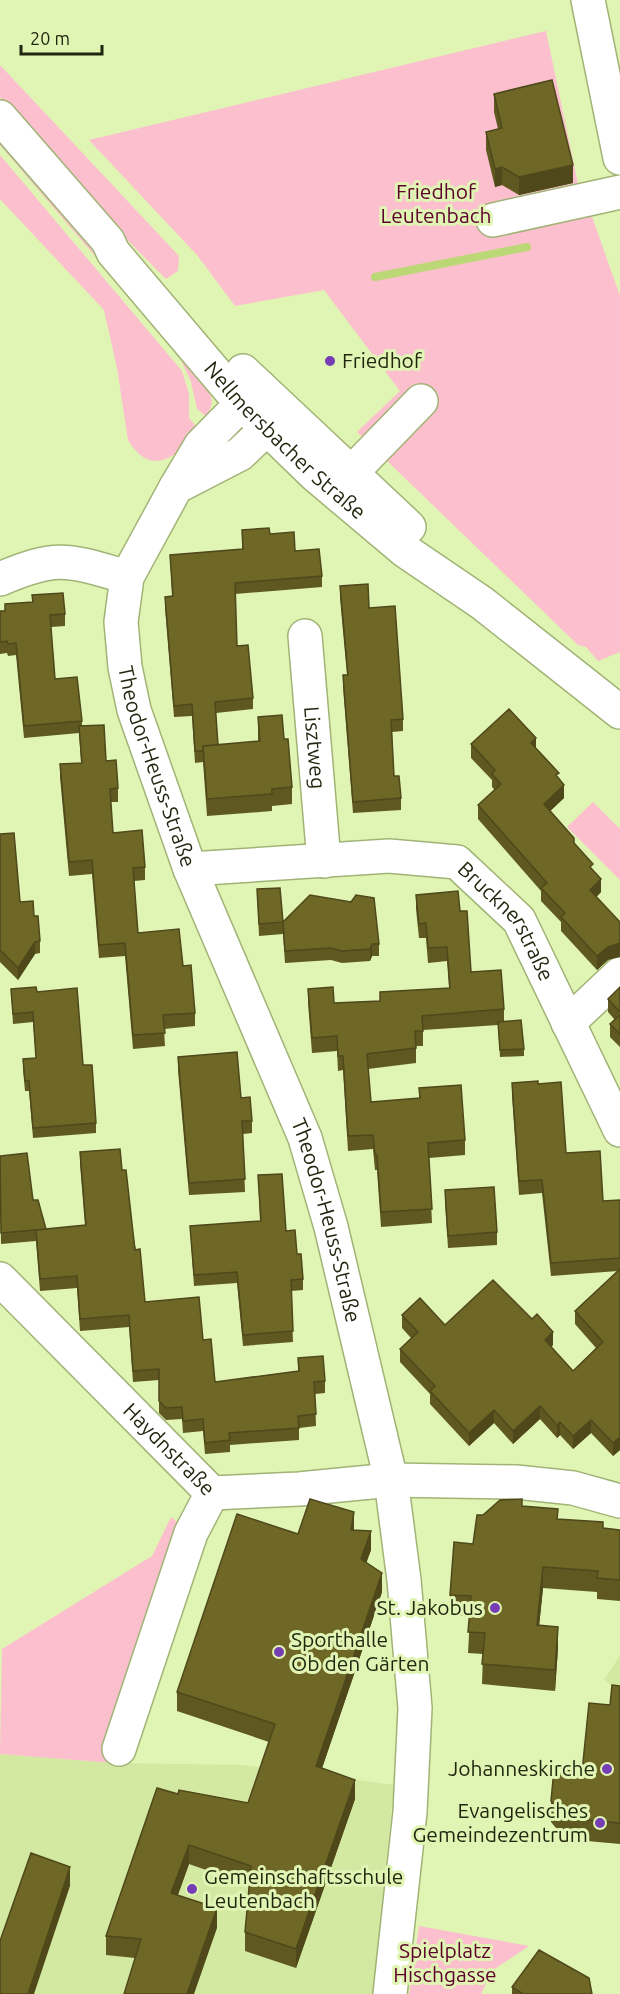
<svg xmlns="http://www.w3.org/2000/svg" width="620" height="1994" font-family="Ubuntu,sans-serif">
	<rect width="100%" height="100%" fill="#e0f4b4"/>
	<path fill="#d3e8a1" d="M620,1656V1693L604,1679Z
		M0,1754L113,1763L243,1765L394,1785L373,1994H0Z"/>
	<path fill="#fcbfce" d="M546,31L579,189L582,188L620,296V652L598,661L586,647L578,645L357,432L400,391L324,290L235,306L197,255L89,140Z
		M0,65L179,256L178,271L166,279L164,277C106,220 53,158 0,97Z
		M0,138L209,387L212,403L207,417L197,409L191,382L178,353L0,145Z
		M0,155L182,371L189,394V418L199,430C179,456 151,479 128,440L117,368L104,310L0,199Z
		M593,802L620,829V880L567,827Z
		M171,1517L191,1533L113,1763L0,1754L2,1649L152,1556Z
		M419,1926L529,1946L493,1970L481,1994H409Z"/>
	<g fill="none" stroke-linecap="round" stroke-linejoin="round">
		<path stroke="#bcd775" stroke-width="8" d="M375,277L527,247"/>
		<defs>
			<g id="minor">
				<path d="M588,0L620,158"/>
				<path id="s1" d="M0,117L108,241L113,252L241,403L315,475L404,550L482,603L620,712"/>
				<path d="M493,220L620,192"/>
				<path d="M243,371L409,527"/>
				<path id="s2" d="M259,386L201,445L176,487L127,577L121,622L125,667L134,710L190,869L305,1138L331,1227L391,1480L404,1580L415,1708L410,1812L390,1994"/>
				<path d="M351,473L421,401"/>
				<path d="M176,487L240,454L282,414"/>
				<path d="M0,579C58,554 68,560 127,577"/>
				<path id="s3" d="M305,636L324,861"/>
				<path id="s4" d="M190,869L389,856L457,862L519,920L620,1130"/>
				<path d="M568,1023L620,974"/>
				<path id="s5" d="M0,1279L212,1493L299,1489L391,1480L516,1482L573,1488L620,1501"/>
				<path d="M119,1749L191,1533L212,1493"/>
			</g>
		</defs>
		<use href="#minor" stroke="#a1b376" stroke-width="36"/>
		<use href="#minor" stroke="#fff" stroke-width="33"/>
	</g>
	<path fill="#5f5921" d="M494,94L573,183L519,195L502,185L495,187L486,150V132L498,129L494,112Z
		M242,530L270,534L295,551L322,576V587L235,594L237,646L253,698V709L216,713L218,745L258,741V717L284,739L292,787V804L272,806V811L207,816L203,762L195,763L192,716L174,717L165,608V597L172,596L170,555L242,549Z
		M340,586L369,608L403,719V731L392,732L394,776L401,798V810L353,813L343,687V675H347L340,598Z
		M32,595L65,614V626L51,627L55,679L82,721V726L106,761L118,788V802H110L113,833L145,867V880L134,881L138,933L183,966L195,1013V1026L164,1029L165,1046L133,1049L125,956L99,958L92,874L69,876L60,777V764L81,763L79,733L24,738L16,655L8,656L7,653L0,654V611H5L32,602Z
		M471,744L536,749L559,779L564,798L550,811L593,870L601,892L596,897L608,960L597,970L561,931V922L541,901V891L478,819V805L495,790L492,787V780L471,758Z
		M0,834L20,902L34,916L40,941V953L35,954L18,980L0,962Z
		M257,889L283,922L379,944V956H372L370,961L342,963L331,960L285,963L283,934L259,936Z
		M416,895L460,911L471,972L504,1009V1022L524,1049V1056L500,1057L498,1025L423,1030V1046H416V1063L368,1069L371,1102L419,1099V1088L465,1140V1155L429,1158L432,1223L381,1227L377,1170H375L373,1149L348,1151L343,1070L338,1071L337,1051L312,1053L308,1003V989L334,1003L380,1001L449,988L447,961L428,963L426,938H419L416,909Z
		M620,987V1047L610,1037V1024L615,1020L608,1012V999Z
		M11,989L37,992L83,1065L96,1123V1133L33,1138L29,1091H25L23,1069V1059L36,1058L33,1022L13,1024Z
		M178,1057L241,1098L252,1121V1133L243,1134L245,1192L189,1195L178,1070Z
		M512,1083L538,1084L566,1153L603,1201L620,1200V1450L613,1456L591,1433L573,1449L560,1435L557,1438L540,1419L513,1444L494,1423L469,1446L430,1404V1394L400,1362V1349L411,1338L402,1328V1315L445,1325L553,1345L551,1347L573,1371L596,1348L575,1324V1311L618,1271L551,1276L542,1193L519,1195L512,1096Z
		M80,1152L122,1170L145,1302L203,1340L215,1382L298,1371V1358L325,1381V1393L315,1394L316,1426L299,1428V1440L230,1445V1452L205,1454L203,1431L183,1433L182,1419L166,1420L159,1413V1380L133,1382L129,1327L80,1331L77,1288L40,1291L36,1241L1,1244L0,1156L33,1200L46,1229L85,1226L80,1164Z
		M258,1175L297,1254L303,1279V1290L291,1291L293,1342L243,1346L237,1283L194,1286L190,1226L260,1221Z
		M445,1190L497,1232V1245L448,1248L445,1203Z
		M522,1506L558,1519L603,1528L620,1530V1601L597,1599V1592L543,1588L539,1626L558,1648L555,1691L482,1684L483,1654L468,1653L470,1616L450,1615V1595L473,1544Z
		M354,1530L371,1550L366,1562L382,1592L322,1768L355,1799L296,1968L245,1951V1932L249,1885L189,1864L178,1895L217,1928L135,1958L106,1955V1936L178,1794L248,1803L269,1742L177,1711V1692L298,1534Z
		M620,1686V1844L565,1839L551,1822V1801L582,1772L610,1705Z
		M512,1987L592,1994H512Z"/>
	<path fill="#4e481b" d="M573,165V183L519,195V177Z
		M502,167V185L495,187V169Z
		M536,738V752L531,743Z
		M564,785V798L544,817V804Z
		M601,879V892L590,903V890Z
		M35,942V954L18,980V968Z
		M620,943V957L608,960L597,970V956L608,947Z
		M372,944V956L370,961V949Z
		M553,1332V1345L545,1353V1340Z
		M540,1406V1419L513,1444V1431Z
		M494,1410V1423L469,1446V1433Z
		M591,1420V1433L573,1449V1436Z
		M560,1422V1435L557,1438V1425Z
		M620,1437V1450L613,1456V1443Z
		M354,1512V1531L351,1530Z
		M371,1531V1550L361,1578V1559Z
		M543,1567V1588L537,1646V1625Z
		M382,1573V1592L316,1786V1766Z
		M558,1627V1648L555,1691V1670Z
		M355,1780V1799L296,1968V1949Z
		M189,1845V1864L171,1913V1893Z
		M70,1867V1886L34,1994H28Z
		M217,1908V1928L194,1994H187Z"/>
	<path fill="#6f6726" stroke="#4e481b" stroke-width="1.5" d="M552,80L573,165L519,177L502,167L495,169L486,132L502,128L494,94Z
		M269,528L270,534L294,532L295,551L319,549L322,576L235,583L237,646L248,645L253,698L215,702L218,745L203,746V751H195L192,704L174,706L165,597L173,596L170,555L243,549L242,530Z
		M368,584L369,608L395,606L403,719L391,720L394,776H399L401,798L353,802L343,675H348L340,586Z
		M63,593L65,614L50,615L55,679L77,677L82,721L24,726L16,643L8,644L7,641L0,642V611H5V604L33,602L32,595Z
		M509,709L536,738L531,743L559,773L556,775L564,785L544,804L574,838V843L593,864L590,867L601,879L590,890L620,922V943L608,947L597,956L561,917L565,913L541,888L547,883L478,805L501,784L492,774L495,770L471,744Z
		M282,715L284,739H288L292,787L272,789V794L207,799L203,746L260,741L258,717Z
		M104,725L106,761L116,760L118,788L110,789L113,833L142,830L145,867L133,868L138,933L179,929L183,966L191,965L195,1013L163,1015L165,1033L133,1035L125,943L99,945L92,860L69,862L60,764L82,763L79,726Z
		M14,833L20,902L33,901L34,916H38L40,941L35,942L18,968L0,950V834Z
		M280,888L283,922L310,895L351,902L356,895L374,898L379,944H372L370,949L342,951L331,948L285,951L283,922L259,924L257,889Z
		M458,891L460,911H467L471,972L501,970L504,1009L422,1016L423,1031H415L416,1048L367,1054L371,1102L420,1098L419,1088L461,1085L465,1140L428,1143L432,1209L381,1212L377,1155H375L373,1135L348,1136L343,1056H338L337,1036L312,1038L308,989L333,987L334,1003L380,1001V992L450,988L447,947L428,948L426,923L419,924L416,895Z
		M36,987L37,992L77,988L83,1065H92L96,1123L33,1128L29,1081H25L23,1059L36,1058L33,1012L13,1014L11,989Z
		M620,987V1012L608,999Z
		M620,1015V1034L610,1024Z
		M521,1020L524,1049L500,1050L498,1022Z
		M237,1052L241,1098L250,1097L252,1121H242L245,1179L189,1183L178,1057Z
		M538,1081V1084L561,1082L566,1153L600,1151L603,1201L620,1200V1258L551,1263L542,1180L519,1181L512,1083Z
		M120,1149L122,1170H126L135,1250L140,1249L145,1302L199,1297L203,1340L211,1339L215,1382L299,1371L298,1358L323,1356L325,1381L314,1382L316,1414L298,1416L299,1428L229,1433L230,1440L205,1443L203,1419L183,1421L182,1407L166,1408L159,1401V1369L133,1371L129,1315L80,1319L77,1276L40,1279L36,1230L86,1225L80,1152Z
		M27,1153L33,1200H38L46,1229L1,1233L0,1156Z
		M282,1174L286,1231L295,1230L297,1254H301L303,1279L291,1280L293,1331L243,1335L237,1272L194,1275L190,1226L261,1221L258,1175Z
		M494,1187L497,1232L448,1236L445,1190Z
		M620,1269V1437L613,1443L591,1420L573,1436L560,1422L557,1425L540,1406L513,1431L494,1410L469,1433L430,1391L435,1386L400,1349L418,1332L402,1315L420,1298L445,1325L493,1280L532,1319L537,1314L553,1332L545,1340L573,1371L603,1342L575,1311Z
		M310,1499L354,1512L351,1530L371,1531L361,1559L382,1573L316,1766L355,1780L296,1949L245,1932L251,1866L189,1845L171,1893L217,1908L187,1994H124L141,1939L106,1936L157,1788L178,1794L179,1790L248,1803L275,1724L177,1692L237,1514L298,1534Z
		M522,1499V1506L558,1509L557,1519L603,1522V1528L620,1530V1580L597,1578L598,1571L543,1567L537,1625L558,1627L555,1670L482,1664L485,1633L468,1632L471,1596L450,1595L454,1542L473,1544L477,1515H483L500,1500Z
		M612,1685L620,1686V1823L565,1818L551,1801L554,1769L582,1772L589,1703L610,1705Z
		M31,1853L70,1867L28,1994H0V1941Z
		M539,1950L589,1978L592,1994H523L512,1987Z"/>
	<g fill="#763db4" stroke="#e0f4b4" stroke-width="2">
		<circle cx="330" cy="361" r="6"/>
		<circle cx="495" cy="1608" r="6"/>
		<circle cx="279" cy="1652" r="6"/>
		<circle cx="607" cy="1769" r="6"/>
		<circle cx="600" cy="1823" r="6"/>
		<circle cx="192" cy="1889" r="6"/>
	</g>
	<g text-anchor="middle" stroke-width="6" stroke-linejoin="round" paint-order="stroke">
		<g font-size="21" fill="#5d002b" stroke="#e0f4b4">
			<text x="436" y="199">Friedhof<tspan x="436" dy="24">Leutenbach</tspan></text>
			<text x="445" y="1958">Spielplatz<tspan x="445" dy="24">Hischgasse</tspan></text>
		</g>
		<g font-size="21" fill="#1f260d" stroke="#e0f4b4" text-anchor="start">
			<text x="342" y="368">Friedhof</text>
			<text x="483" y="1615" text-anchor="end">St. Jakobus</text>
			<text x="291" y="1647">Sporthalle<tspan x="291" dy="24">Ob den Gärten</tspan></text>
			<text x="595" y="1776" text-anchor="end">Johanneskirche</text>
			<text x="588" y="1818" text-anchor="end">Evangelisches<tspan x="588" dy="24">Gemeindezentrum</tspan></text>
			<text x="204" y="1884">Gemeinschaftsschule<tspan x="204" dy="24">Leutenbach</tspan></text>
		</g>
		<g font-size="21" fill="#1f260d" stroke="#e0f4b4">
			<text dy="7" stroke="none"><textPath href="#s1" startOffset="432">Nellmersbacher Straße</textPath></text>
			<text dy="7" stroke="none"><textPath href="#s3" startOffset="112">Lisztweg</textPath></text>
			<text dy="7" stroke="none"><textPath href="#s2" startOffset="429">Theodor-Heuss-Straße</textPath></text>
			<text dy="7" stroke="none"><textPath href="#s4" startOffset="346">Brucknerstraße</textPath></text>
			<text dy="7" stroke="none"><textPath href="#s2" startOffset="915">Theodor-Heuss-Straße</textPath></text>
			<text dy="7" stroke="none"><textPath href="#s5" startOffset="240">Haydnstraße</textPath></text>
		</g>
	</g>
	<path d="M21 45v9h81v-9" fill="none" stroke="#1f260d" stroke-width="3"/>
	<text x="30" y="45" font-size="18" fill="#1f260d" stroke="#e0f4b4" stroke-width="4.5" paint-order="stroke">20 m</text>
</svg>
